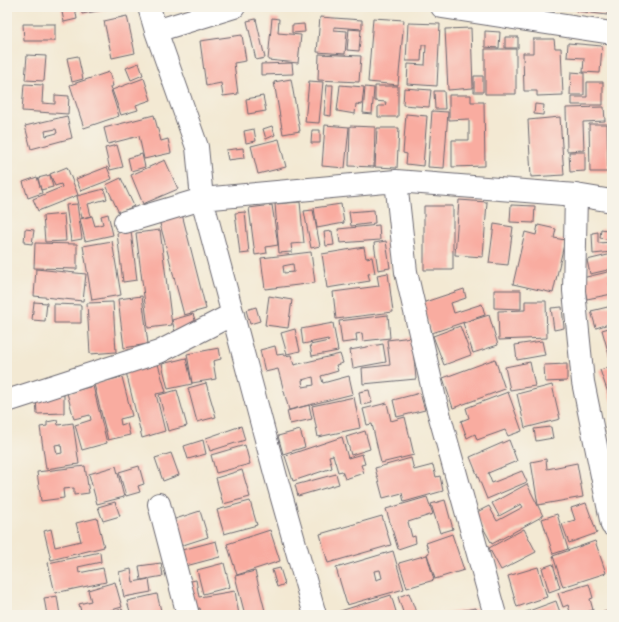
<svg xmlns="http://www.w3.org/2000/svg" width="619" height="622" font-family="'IM FELL English',serif">
	<rect width="100%" height="100%" fill="#f7f3e8"/>
	<filter id="ink" filterUnits="userSpaceOnUse"><feTurbulence type="fractalNoise" baseFrequency=".025" numOctaves="2"/><feDisplacementMap in="SourceGraphic" scale="8" xChannelSelector="R" yChannelSelector="G"/><feConvolveMatrix kernelMatrix="1 2 1 2 8 2 1 2 1" color-interpolation-filters="sRGB"/></filter>
	<filter id="wash" filterUnits="userSpaceOnUse"><feTurbulence type="fractalNoise" baseFrequency=".012" numOctaves="4" result="noise"/><feDisplacementMap in="SourceGraphic" scale="16" xChannelSelector="R" yChannelSelector="G"/><feGaussianBlur stdDeviation="0.9" result="paint"/><feColorMatrix in="noise" values="0 0 0 0 0 0 0 0 0 0 0 0 0 0 0 0 0 1.4 0 .05"/><feComposite in="paint" operator="in"/></filter>
	<g filter="url(#wash)">
		<rect width="100%" height="100%" fill="#f3e9d3"/>
		<g id="blocks">
			<path fill="#f9aca0" fill-rule="evenodd" d="M61,7H75L77,19L64,22Z
				M81,7H108V9L82,14Z
				M577,7H608L607,15L576,11Z
				M127,16L135,53L112,58L104,21Z
				M320,17L362,20V29L334,27V30L347,31L345,54L317,52Z
				M272,18L279,19L278,33L301,35L298,63L268,60Z
				M373,18L404,20L398,85L368,82Z
				M256,19L265,58L256,60L247,21Z
				M408,23L440,24L437,86L407,84L408,64L425,65L426,45H422L421,61H406Z
				M23,24H55V41H24Z
				M304,24L305,32L292,33V25Z
				M471,28L473,88L448,90L445,29Z
				M349,29L361,30L359,51L347,50Z
				M485,31L500,32L499,48L485,47Z
				M242,35L246,61L234,63L238,94L223,96L221,83L206,86L200,41Z
				M505,37H518V48H505Z
				M533,39H554L555,48H561L563,95L537,96V91H524L523,53H533Z
				M568,43L602,46L600,73L583,72L584,58L567,57Z
				M485,49H516V94H485Z
				M319,54L361,56L359,82L318,80Z
				M27,55L46,56L44,81L25,80Z
				M78,56L83,79L72,82L67,58Z
				M139,63L143,75L131,80L126,68Z
				M292,63L293,74L261,75V64Z
				M109,72L113,86L110,87L119,116L84,128L70,85Z
				M571,72L584,73V95H570Z
				M474,76H483V92H474Z
				M144,78L151,100L136,105L138,110L121,115L112,90Z
				M291,79L300,131L283,134L274,82Z
				M309,81L323,82L319,123L305,122Z
				M587,82H603V105H572V97H587Z
				M24,84L43,85L42,103L55,104V95L69,96L68,114L22,111Z
				M327,85H333L331,116L324,115Z
				M340,85L364,87L362,105L356,104L355,114L337,111Z
				M375,86H398V117H378V106H385L386,102L375,101Z
				M365,87L374,88L372,114L363,113Z
				M404,88L431,90L429,107L403,105Z
				M434,91H444L445,109H435Z
				M449,95H471V102H484L485,166L452,167V140H469V119L449,120Z
				M263,96L266,111L248,114L246,99Z
				M535,104L544,105L543,115L534,114Z
				M604,107L605,121L583,122L584,150L567,151L566,108Z
				M432,111L448,112L444,168L428,167Z
				M406,114L427,116L423,166L406,164L407,154L403,153Z
				M154,115L161,141L168,139L171,153L144,159L139,136L108,144L104,128Z
				M67,116L72,138L31,149L25,126ZM56,129L57,133L46,136L45,131Z
				M560,117L564,175L531,177L528,120Z
				M589,124H607L608,172H590Z
				M325,125L349,127L345,168L322,166Z
				M272,126L275,135L266,139L263,129Z
				M350,126L375,127L374,167L349,166Z
				M377,128H399L397,168L375,167Z
				M254,129L256,141L246,143L244,131Z
				M312,130H320V143H311Z
				M279,139L286,167L258,174L251,146Z
				M117,145L123,167L110,170L105,148Z
				M243,148L244,158L228,160L226,150Z
				M569,152H585V171L570,172Z
				M142,154L145,167L131,171L128,158Z
				M165,160L178,189L143,204L131,175Z
				M67,167L78,195L38,211L33,199L62,187L61,184L55,186L50,174Z
				M107,167L112,179L81,191L76,179Z
				M50,175L53,187L41,190L38,178Z
				M37,177L42,193L28,198L23,182Z
				M121,178L134,206L119,213L106,185Z
				M104,189L107,199L88,204L91,216L82,218L77,196Z
				M459,200L487,202L483,257L455,255Z
				M300,202L304,243L291,244L292,252L279,253L275,204Z
				M77,204L82,239L71,241L66,205Z
				M341,204L344,223L317,228L314,208Z
				M272,205L278,245L266,247L267,253L255,255L249,208Z
				M511,205L535,206L534,223L510,222Z
				M424,206H453V270H424Z
				M313,210L320,246L311,248L304,211Z
				M374,210L375,223L351,226L349,212Z
				M245,212L249,253L240,254L235,213Z
				M610,213L612,214V240L600,238L601,229L607,230Z
				M64,214L66,241L45,242L43,216Z
				M108,214L113,235L85,241L80,219L92,216L95,226L103,224L101,216Z
				M182,214L206,309L184,315L159,220Z
				M494,224L513,227L508,265L489,263Z
				M379,225L380,240L340,243L338,229Z
				M538,225L556,229L554,238L565,240L553,293L513,284L525,232L536,235Z
				M25,229L34,230L32,244L24,243Z
				M160,230L172,325L148,328L136,233Z
				M131,231L137,280L123,282L117,233Z
				M332,231L334,245L326,246L324,232Z
				M598,232V243L612,242V252L593,254L592,233Z
				M112,241L121,295L92,300L83,246Z
				M386,241L390,268L378,270L374,243Z
				M35,243L77,244V269L34,268Z
				M364,247L366,258L372,257L375,273L368,274L370,281L327,288L322,254Z
				M311,252L315,283L265,289L261,258ZM293,264L294,272L284,273L283,266Z
				M612,254V269L590,274L587,260Z
				M36,269L86,274L83,301L34,296Z
				M612,271V282L609,283L612,294L587,299L582,278Z
				M388,273L393,312L336,319L333,292L379,286L377,275Z
				M464,289L466,298L451,303L454,313L482,304L485,315L432,333L422,303Z
				M494,290H521V309L494,308Z
				M142,296L148,344L124,348L118,299Z
				M269,296L292,300L288,328L265,325Z
				M525,301H546L547,338L499,340L498,311L525,310Z
				M34,302L47,303L45,321L32,320Z
				M113,302L116,352L90,354L87,303Z
				M54,304L81,305V323H54Z
				M612,306V323L596,328L591,311Z
				M256,307L260,321L250,324L246,310Z
				M562,307L564,328L554,330L551,308Z
				M193,314L197,326L175,332L172,320Z
				M388,315L390,338L363,341L362,333L356,334L357,341L342,343L339,321Z
				M489,315L498,345L473,353L463,323Z
				M333,323L338,351L312,356L310,345L329,341L328,339L303,344L301,329Z
				M460,326L471,355L444,365L433,336Z
				M612,327V362H611L602,330Z
				M295,329L300,351L287,354L281,333Z
				M412,337L416,379L363,384L362,368L390,365L387,340Z
				M542,341L545,355L517,360L515,345Z
				M383,344L386,362L353,368L350,350Z
				M275,346L277,355L284,354V356L291,355L294,365L340,354L343,363L336,365L338,371L321,376L323,383L349,376L353,394L289,410L278,369L265,372L260,350ZM313,377L314,385L303,387L302,380Z
				M219,348L221,359L213,361L216,379L192,383L187,354Z
				M186,358L192,384L168,389L162,364Z
				M495,359L505,389L453,408L443,378Z
				M530,362L535,386L510,390L505,367Z
				M158,364L166,392L156,394L165,431L142,438L126,372Z
				M567,364V381L545,382L544,365Z
				M612,366V404L600,370Z
				M122,377L132,416L120,419L121,425L127,423L130,435L108,440L94,384Z
				M206,383L216,417L197,422L188,388Z
				M552,385L560,419L525,428L517,394Z
				M93,386L107,443L82,450L75,425L91,420L90,415L74,419L67,393Z
				M177,390L187,426L168,431L159,395Z
				M369,390L372,403L361,405L359,392Z
				M508,392L522,431L508,436L505,430L477,440L475,434L467,438L461,421L469,418L466,408Z
				M420,393L425,410L397,417L393,400Z
				M64,395V413L37,414L36,396Z
				M354,397L360,428L318,437L312,406Z
				M387,403L391,421L405,417L414,455L381,463L372,424L367,425L363,409Z
				M309,405L312,419L290,424L287,411Z
				M57,420L58,425L73,423L79,464L46,469L40,427L47,426V422ZM61,444L62,453L57,454L55,445Z
				M241,426L245,440L210,451L206,438Z
				M551,427L553,438L536,441L534,429Z
				M300,430L305,447L283,454L278,436Z
				M365,431L370,449L351,455L346,437Z
				M342,437L348,458L362,454L365,464L361,465L364,473L345,479L342,471L338,472L333,455L329,456L332,468L293,481L285,456Z
				M203,440L206,454L188,459L184,446Z
				M509,440L517,461L488,473L492,483L522,471L527,482L487,499L470,457Z
				M245,445L250,464L216,473L211,455Z
				M171,453L179,475L163,481L155,458Z
				M411,458L414,470L433,465L436,477L440,476L443,491L404,502L402,493L383,498L375,468Z
				M546,459L547,469L577,463L583,497L538,505L531,462Z
				M85,466L89,493L74,495V488L63,489L64,498L41,501L37,472Z
				M116,466L124,497L97,504L89,474Z
				M139,466L144,484L138,486L140,492L126,496L119,472Z
				M242,470L250,497L223,504L216,478Z
				M336,474L339,484L298,496L295,485Z
				M527,484L543,516L492,544L475,513L489,506L497,521L523,507L521,504L499,516L492,503Z
				M427,497L433,514L408,522L412,537L415,536L416,543L398,549L386,509Z
				M445,500L453,529L440,533L431,504Z
				M250,501L257,525L224,534L217,510Z
				M115,502L120,516L103,521L98,507Z
				M586,503L597,533L569,543L562,524L575,520L571,508Z
				M200,511L208,537L177,547L169,521Z
				M557,514L568,549L553,554L542,519Z
				M382,516L391,545L328,563L320,534Z
				M97,518L104,547L51,560L44,531L51,529L55,547L81,541L76,523Z
				M524,529L536,552L501,570L489,548Z
				M270,530L280,561L237,575L227,544Z
				M452,534L464,570L435,579L427,554L429,553L426,543Z
				M216,541L220,557L182,567L178,551Z
				M595,541L606,573L563,587L553,556Z
				M393,551L404,589L347,605L336,568ZM380,570L382,578L376,580L374,571Z
				M100,552L101,562L78,567L79,573L103,568L106,582L55,593L48,563Z
				M427,555L434,580L407,588L399,563Z
				M161,563L163,576L141,580L139,566Z
				M224,563L230,587L203,594L197,570Z
				M553,564L560,588L549,592L542,568Z
				M538,567L547,597L517,607L508,576Z
				M280,568L285,584L277,587L272,570Z
				M131,569L133,582L149,579L151,592L124,597L119,572Z
				M255,571L266,615H245L235,576Z
				M196,580L199,597L235,591L239,615H201L200,608L190,610L186,582Z
				M115,582L122,607L94,615H82L79,604L91,601L88,590Z
				M589,584L593,598L590,599L593,610L576,615H571L568,605L563,607L558,593Z
				M409,593L417,615H404L398,597Z
				M157,594L162,615H131L127,601Z
				M391,595L397,615H386V613L380,615H334V613Z
				M57,596L60,615H47L44,598Z
				M556,601L561,615H518Z
				M476,608L477,615H442V614Z
				M122,609L124,615H104Z
				M611,610L612,615H593Z"/>
		</g>
	</g>
	<g filter="url(#ink)">
		<use href="#blocks" fill-opacity="0" stroke="#6b6870" stroke-width="1"/>
		<g fill="none" stroke-linecap="round" stroke-linejoin="round">
			<defs>
				<path id="minor" d="M149,7L156,31L197,147L202,199L276,477L315,615
					M442,7L612,33
					M156,31L234,7
					M396,181L406,272L435,399L495,615
					M576,195L574,291L583,382L612,525
					M125,222L202,199L396,181L576,195L612,201
					M7,401L159,352L233,314
					M159,504L188,615"/>
			</defs>
			<use href="#minor" stroke="#6b6870" stroke-width="24"/>
			<use href="#minor" stroke="#fff" stroke-width="22"/>
		</g>
	</g>
	<rect width="619" height="622" fill="none" stroke="#f7f3e8" stroke-width="24"/>
</svg>
